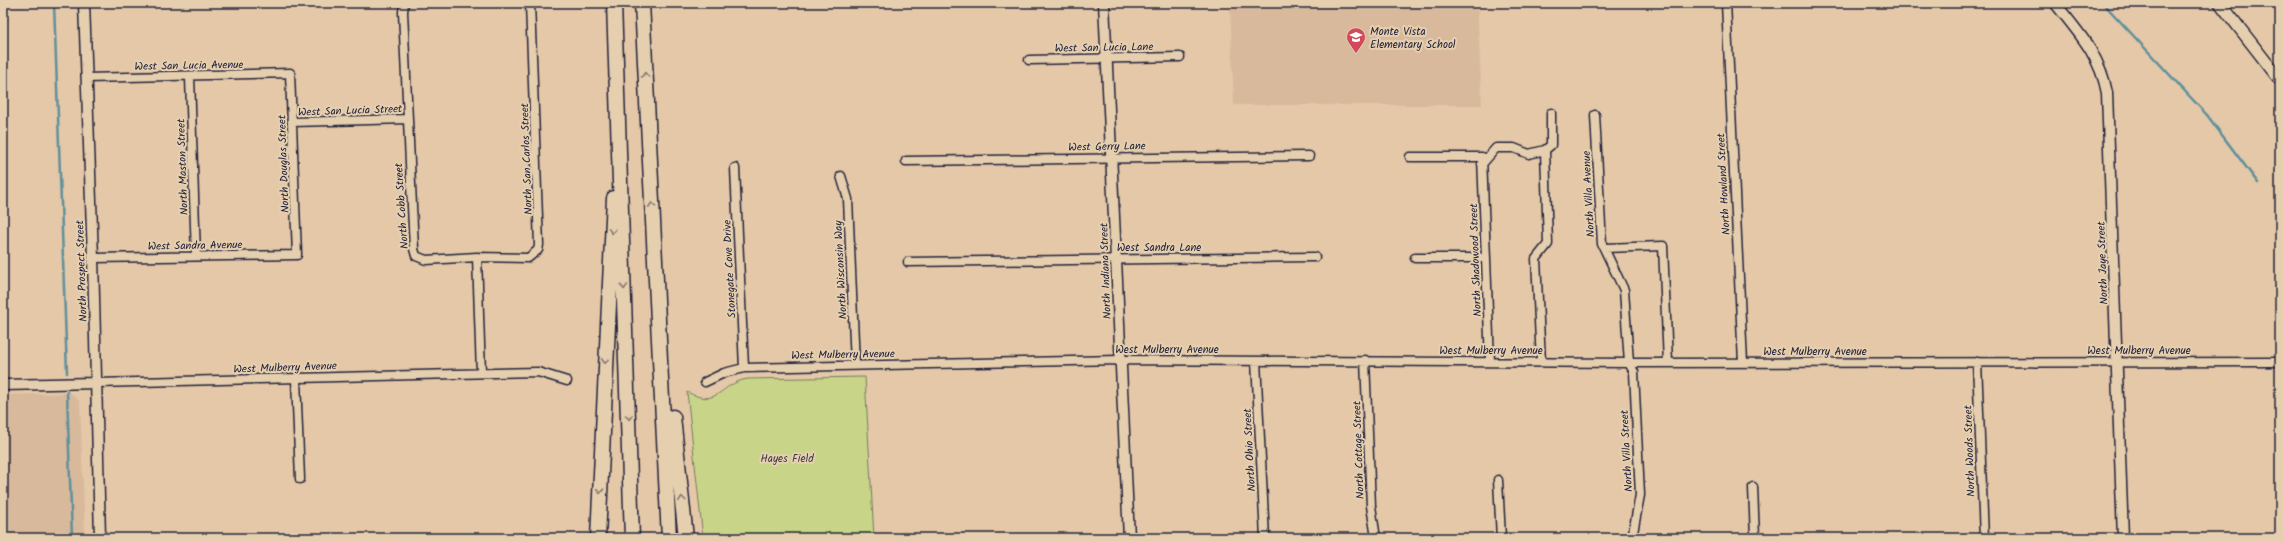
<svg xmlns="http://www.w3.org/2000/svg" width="2283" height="541" font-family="Kalam,sans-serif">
	<rect width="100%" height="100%" fill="#e4c8a8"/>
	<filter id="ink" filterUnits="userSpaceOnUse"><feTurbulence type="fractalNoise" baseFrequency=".025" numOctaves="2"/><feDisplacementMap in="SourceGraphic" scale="8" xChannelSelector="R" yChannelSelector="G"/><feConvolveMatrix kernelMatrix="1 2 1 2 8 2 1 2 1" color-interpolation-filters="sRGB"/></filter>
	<g filter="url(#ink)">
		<path fill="#d8b99c" d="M1230,3H1477L1482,105H1234Z
			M71,393L80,402L85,538H3V395Z"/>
		<path fill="#c8d588" stroke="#757c62" d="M865,377L874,538H703L687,392C720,409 719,383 748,379Z"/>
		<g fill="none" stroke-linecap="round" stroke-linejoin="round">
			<path stroke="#5e8f9c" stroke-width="2.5" d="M54,3L67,373
				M2103,3L2207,115L2258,183
				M67,392L72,538"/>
			<defs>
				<path id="minor" d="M404,3L403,12L414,249L416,256L426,260L477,257L481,373
					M1726,3L1743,363
					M1029,60L1180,57
					M190,77L196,256
					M87,78L290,73L297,255L93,258
					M1595,115L1602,244L1624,290L1629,363L1634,372L1640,495L1632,538
					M292,122L408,119
					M1410,157H1482L1490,362
					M906,161L1309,156
					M1482,164L1496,148H1514L1529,154L1545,150
					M735,168L744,368
					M841,176L848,199L855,365
					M1604,248L1663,246L1668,363
					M477,257L528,258L538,250L539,245L530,3
					M1415,258H1486
					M908,262L1315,257
					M1365,360L1371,506L1376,538
					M1256,361L1265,538
					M1541,362L1536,259L1548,244L1545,150L1551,145V113
					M1977,362L1984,538
					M296,379L300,479
					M705,382L724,373L744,368L1120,360L1629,363L2280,362
					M96,383L538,372L567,381
					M1498,480L1501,538
					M1753,487L1755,538"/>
				<path id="tertiary" d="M84,3L93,258L100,538
					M1104,3L1129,538
					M2055,3C2079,33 2100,55 2107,93L2123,538
					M3,385L96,383"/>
				<path id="secondary" d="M2220,3L2280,80"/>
				<path id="motorway" d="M614,3L632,538
					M642,3L669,538
					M673,417L686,538
					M598,538L614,198"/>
			</defs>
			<use href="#minor" stroke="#22223b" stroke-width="11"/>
			<use href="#tertiary" stroke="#22223b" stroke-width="13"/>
			<use href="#secondary" stroke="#22223b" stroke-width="14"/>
			<use href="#motorway" stroke="#22223b" stroke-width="17"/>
			<use href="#minor" stroke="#e6cfaf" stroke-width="8"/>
			<use href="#tertiary" stroke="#e6cfaf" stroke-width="10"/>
			<use href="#secondary" stroke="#e6cfaf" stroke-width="11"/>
			<use href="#motorway" stroke="#e6cfaf" stroke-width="14"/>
		</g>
		<defs><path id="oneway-chevron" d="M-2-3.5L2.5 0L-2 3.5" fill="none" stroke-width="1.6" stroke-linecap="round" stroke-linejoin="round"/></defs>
		<g stroke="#847875">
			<use href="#oneway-chevron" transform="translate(645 75) rotate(-93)"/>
			<use href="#oneway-chevron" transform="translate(652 205) rotate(-93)"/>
			<use href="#oneway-chevron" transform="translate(612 231) rotate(93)"/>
			<use href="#oneway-chevron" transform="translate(624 287) rotate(88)"/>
			<use href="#oneway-chevron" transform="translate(605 361) rotate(93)"/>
			<use href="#oneway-chevron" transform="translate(629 417) rotate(88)"/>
			<use href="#oneway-chevron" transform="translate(600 491) rotate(92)"/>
			<use href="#oneway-chevron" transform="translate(682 499) rotate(-97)"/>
		</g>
	</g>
	<defs>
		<symbol id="school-pin" viewBox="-11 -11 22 30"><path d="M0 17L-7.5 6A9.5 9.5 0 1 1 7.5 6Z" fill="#d1495b" stroke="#e6cfaf"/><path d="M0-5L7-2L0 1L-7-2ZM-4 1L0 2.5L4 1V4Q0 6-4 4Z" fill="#fff"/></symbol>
	</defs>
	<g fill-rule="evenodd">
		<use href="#school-pin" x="1345" y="26" width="22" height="30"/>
	</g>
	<g text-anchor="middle" stroke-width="4" stroke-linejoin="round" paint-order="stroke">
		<g font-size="11" fill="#22223b" stroke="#e6cfaf" text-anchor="start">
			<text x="1370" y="35">Monte Vista<tspan x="1370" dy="13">Elementary School</tspan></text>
		</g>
		<g font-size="11" fill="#22223b" stroke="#e6cfaf">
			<text transform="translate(1104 47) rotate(-1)" y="4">West San Lucia Lane</text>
			<text transform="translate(189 65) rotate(-1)" y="4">West San Lucia Avenue</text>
			<text transform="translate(350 110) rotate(-2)" y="4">West San Lucia Street</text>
			<text transform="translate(1107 146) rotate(-1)" y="4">West Gerry Lane</text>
			<text transform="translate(526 159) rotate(-92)" y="4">North San Carlos Street</text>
			<text transform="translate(283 164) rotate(-92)" y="4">North Douglas Street</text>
			<text transform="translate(182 167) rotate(-92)" y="4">North Maston Street</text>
			<text transform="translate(1723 184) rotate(-93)" y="4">North Howland Street</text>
			<text transform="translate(1588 194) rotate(-93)" y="4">North Villa Avenue</text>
			<text transform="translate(401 206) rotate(-94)" y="4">North Cobb Street</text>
			<text transform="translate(195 245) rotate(-1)" y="4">West Sandra Avenue</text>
			<text x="1159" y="251">West Sandra Lane</text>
			<text transform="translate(1475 260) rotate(-92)" y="4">North Shadowood Street</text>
			<text transform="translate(2102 263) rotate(-92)" y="4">North Jaye Street</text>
			<text transform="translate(729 269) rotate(-93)" y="4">Stonegate Cove Drive</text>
			<text transform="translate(840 270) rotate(-93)" y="4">North Wisconsin Way</text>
			<text transform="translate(81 271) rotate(-92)" y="4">North Prospect Street</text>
			<text transform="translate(1105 271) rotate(-92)" y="4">North Indiana Street</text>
			<text x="1167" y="353">West Mulberry Avenue</text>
			<text x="1491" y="354">West Mulberry Avenue</text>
			<text x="2139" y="354">West Mulberry Avenue</text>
			<text x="1815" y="355">West Mulberry Avenue</text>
			<text transform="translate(843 354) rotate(-1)" y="4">West Mulberry Avenue</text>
			<text transform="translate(285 367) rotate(-2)" y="4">West Mulberry Avenue</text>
			<text transform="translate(1249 450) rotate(-93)" y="4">North Ohio Street</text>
			<text transform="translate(1358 450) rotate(-92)" y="4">North Cottage Street</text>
			<text transform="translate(1626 451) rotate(-93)" y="4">North Villa Street</text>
			<text transform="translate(1969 451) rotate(-92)" y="4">North Woods Street</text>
		</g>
		<g font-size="11" fill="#3b3d47" stroke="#e6cfaf">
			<text x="787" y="462">Hayes Field</text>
		</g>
	</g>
	<rect width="2283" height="541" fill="none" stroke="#e6cfaf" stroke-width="16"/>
	<rect x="8" y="8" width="2267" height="525" fill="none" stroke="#22223b" stroke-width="1.5" filter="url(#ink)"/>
</svg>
